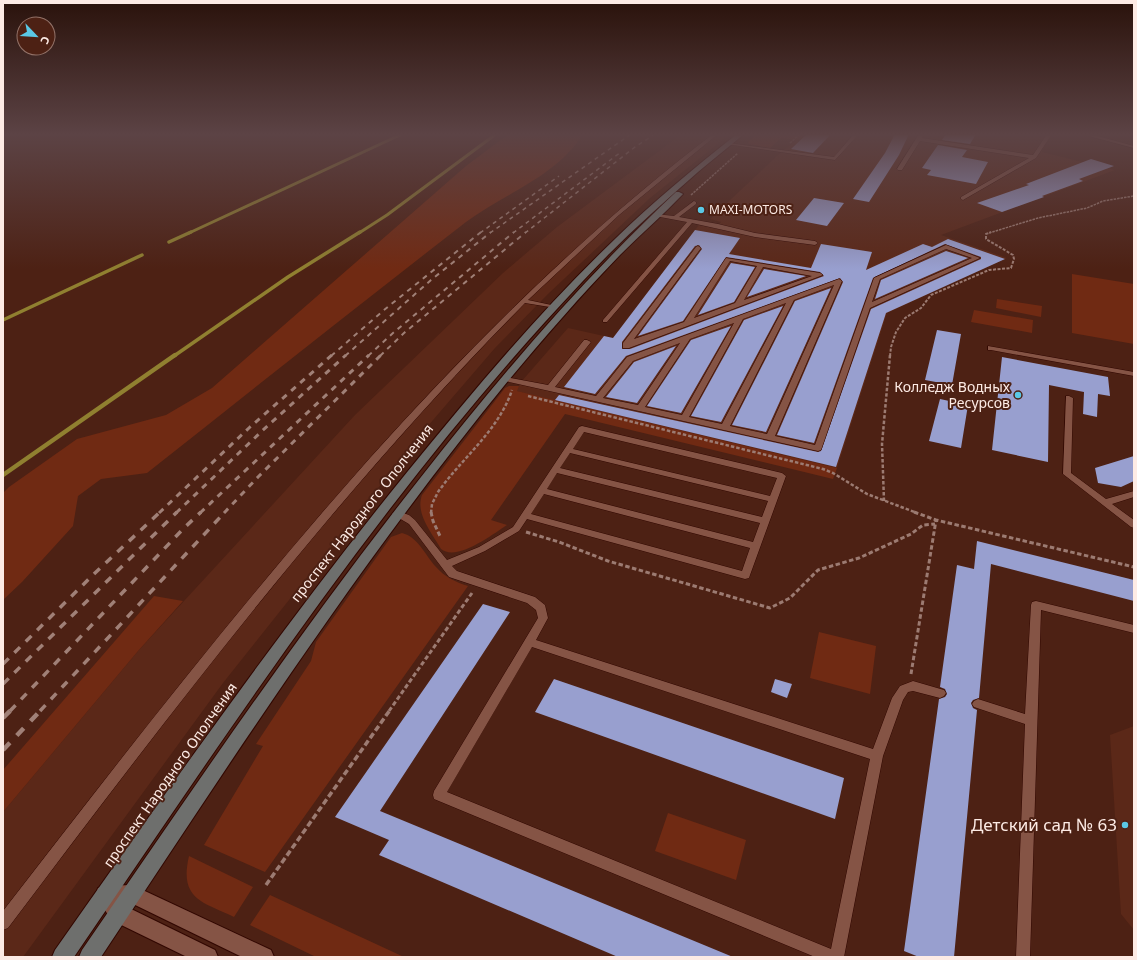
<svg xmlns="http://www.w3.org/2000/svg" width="1137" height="960" font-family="'Noto Sans',sans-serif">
	<rect width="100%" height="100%" fill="#4d2114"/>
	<path fill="#5b2818" d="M682,134H730L650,198L548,294L495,348L421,434L223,683L23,957H3V812L138,651L355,415L503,273L557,227Z
		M804,134H1048L1042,152L1115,170L941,235L1007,258L887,313L837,468L516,391L521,382L568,328L613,338L699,225L716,228L721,222L710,219L778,155Z
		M1134,726V930L1121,914L1110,735Z"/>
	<path fill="#702a13" d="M511,134H583C556,177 505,193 466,222C359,305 253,389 147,473L101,479L78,496L73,526L22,582L3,600V493L9,487L77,439L166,415L212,388L466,166L502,139Z
		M757,134H804L797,140L781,138L770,148L749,144L748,142Z
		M1072,274L1134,284V344L1072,333Z
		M997,299L1042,306L1041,317L996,308Z
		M974,310L1033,320L1032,333L971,322Z
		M509,386H519L517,391L837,468L833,479L565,414L491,520L507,525C493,534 457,562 441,549C432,533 415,514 422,495L505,388Z
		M402,533C418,537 425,555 436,567C445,577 455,582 468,586L265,872L204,845L263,746L256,744L311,661L316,642L391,537Z
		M154,596L183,601L138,651L3,812V770Z
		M819,632L876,646L870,694L810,678Z
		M668,813L746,840L736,880L655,851Z
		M189,856L253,887L234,917C202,902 179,899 189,856Z
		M270,895L404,957H316L250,925Z"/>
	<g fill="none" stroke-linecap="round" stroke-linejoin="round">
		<path stroke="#908030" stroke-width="3" d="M189,233L402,134
			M359,233L387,215L496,134"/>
		<path stroke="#908030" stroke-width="3.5" d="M169,242L191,232
			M3,320L142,255
			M174,356L288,277L360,232"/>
		<path stroke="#908030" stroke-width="4.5" d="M3,475L175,355"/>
	</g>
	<path fill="#989fcf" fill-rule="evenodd" d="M807,134H831L813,153L791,149Z
		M895,134H909L899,155L869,202L853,199L885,153Z
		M946,134H976L970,144L942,140Z
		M938,145L967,150L962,157L988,162L976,184L927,175L931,170L922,168Z
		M1091,159L1114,166L1079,179L1083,181L1042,196L1044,197L1002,212L977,203L1029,185L1026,184Z
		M814,198L844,203L827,226L796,220Z
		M695,230L740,238L729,254L811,268L821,244L872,252L866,270L923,244L932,247L948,239L1005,259L886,313L836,467L555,400L559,395L818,452L821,451L871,309L981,259V257L945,244L873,278L814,443L777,435L843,282L840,278L626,356L595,394L564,387L604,336L613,338ZM699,245L702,249L638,336L683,321L726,257L820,272L824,276L630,349H622V342L695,246Z
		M946,251L968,258L875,299L881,280Z
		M731,263L755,267L734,302L698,315Z
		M764,269L806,276L747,297Z
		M831,288L766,432L732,425L795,301Z
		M783,306L721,422L691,416L744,320Z
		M731,326L681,413L647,406L691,340Z
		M937,330L961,334L952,385L925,380Z
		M676,346L637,403L606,397L634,362Z
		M1002,357L1108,377L1110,396L1098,394L1097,417L1083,414L1084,392L1049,385L1048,462L992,450Z
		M940,399L968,405L961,448L929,441Z
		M1134,456V481L1121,487L1098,483L1095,468Z
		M977,541L1134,580V601L991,564L979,698L973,700L971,703L973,708L977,710L954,957H919L904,951L939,699L945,697L947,694L945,689L940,687L957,565L974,569Z
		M483,604L510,612L380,811L733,957H618L379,855L389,840L335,817Z
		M554,679L844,778L835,819L535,712Z
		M775,679L792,684L787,698L771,692Z"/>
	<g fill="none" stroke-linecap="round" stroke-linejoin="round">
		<defs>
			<path id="service" d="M713,134H718L619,215L528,300L556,306V308L525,303C334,496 171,712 8,928L3,930V911C122,757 241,603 370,458C475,341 587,230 713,134Z
				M919,134H924L922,138L1033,155L1047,134H1052L1036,158L963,200L961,199V197L1029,158L920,141L902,170H898L897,169Z
				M1081,134H1090L1134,146V148Z
				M853,135L857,136L835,160L726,144L728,143L834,157Z
				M694,201L696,202V204L679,217L718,224L755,233L815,241L818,243L815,245L755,237L692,223L607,322H603V320L687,222L655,216V214L674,216Z
				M946,245L980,258L870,308L821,450L818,451L505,381L501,379L505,377L548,385L584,340H587L591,342L555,387L596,396L627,357L839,279L842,281L775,436L815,445L874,278ZM946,249L972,258L872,302L880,279ZM834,285L767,434L730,426L794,300ZM786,303L722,424L689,417L743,319ZM734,323L682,415L645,407L690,339ZM680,343L638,405L603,398L633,361Z
				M698,246L701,248L634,339L684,322L726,258L820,273L823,275L629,348H623V343L696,247ZM730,261L757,266L735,303L694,318ZM763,267L812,276L744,300Z
				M988,346L1134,372V376L991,350H988Z
				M1066,396H1069L1073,398L1071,473L1106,499L1134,491V497L1112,504L1134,520V528L1131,527L1063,474Z
				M582,426L782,473L786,476L750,575L749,578L745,579L527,519L519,531L485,551L452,566L457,571L535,597L545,605L548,618L536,640L873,749L892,698L900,686L913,681L944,690L946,693L944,696L940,698L913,691L908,692L903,700L883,756L844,957H815L434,799L433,795L434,791L538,618L536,610L527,603L449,577L409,524L392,514L397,511L409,515L415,520L447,560L479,547L513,527L579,427ZM584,432L777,478L770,496L573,449ZM570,453L768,501L762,517L560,468ZM557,473L760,523L753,542L547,489ZM544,494L750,548L742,571L531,514ZM532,647L870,759L831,949L447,792Z
				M1036,601L1134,625V633L1041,610L1030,957H1016L1025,724L974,707L972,704L974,701L978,699L1025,714L1031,605L1032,602Z"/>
			<path id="minor" d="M132,885L271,950L274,957H242L131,903L123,904L125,906L215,950L218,957H187L111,920L96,895L98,888L105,886Z"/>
			<path id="secondary" d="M737,134H744C729,147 713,159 698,172C658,207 618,243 582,282C388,487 233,725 74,957H52L55,950C169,788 283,625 408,471C473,391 540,311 615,239C653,202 694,168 737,134Z
				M676,192H679L683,194C663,215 641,234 620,255C581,295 544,338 508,381C359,563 231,761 101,957H79L82,950C192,790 301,629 421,477C500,376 582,280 676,192Z"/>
		</defs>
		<use href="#service" stroke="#310700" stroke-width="1"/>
		<use href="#minor" stroke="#310700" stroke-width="2"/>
		<use href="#secondary" stroke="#310700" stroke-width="2"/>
		<path stroke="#9c7b72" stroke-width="1.5" stroke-dasharray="2.5 1" stroke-linecap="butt" d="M790,143L800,134
			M691,195L738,153
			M989,233L1038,218L1087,208L1103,201L1134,196"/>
		<path stroke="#9c7b72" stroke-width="2" stroke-dasharray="3 1.5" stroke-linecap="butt" d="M890,356L891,347L896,332L905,318L921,308L931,295L989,270L1011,268L1014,259L1013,255L986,239V234L991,232"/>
		<path stroke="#9c7b72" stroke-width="2.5" stroke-dasharray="3.5 2" stroke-linecap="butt" d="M528,396L823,469L833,473L867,494L917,513
			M884,501L882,444L890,355
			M431,513L432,504L438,492C462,458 499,430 512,390"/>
		<path stroke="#9c7b72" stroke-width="3" stroke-dasharray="4.5 2.5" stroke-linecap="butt" d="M431,512L433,521L440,536
			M914,512L936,520
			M526,532L559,542L608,561L770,608L790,598L818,570L859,558L911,534L923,525L935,524
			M911,674L936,520L1134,567
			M389,711L472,593"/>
		<path stroke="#9c7b72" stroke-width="3.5" stroke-dasharray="6 3" stroke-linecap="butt" d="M266,885L390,710"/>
		<use href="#service" fill="#855445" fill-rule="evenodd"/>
		<use href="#minor" fill="#855445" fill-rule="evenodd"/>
		<use href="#secondary" fill="#6e6f6d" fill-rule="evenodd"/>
		<path stroke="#a08077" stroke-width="1.5" stroke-dasharray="4 4" stroke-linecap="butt" d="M480,233L559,176
			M490,233L631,134
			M513,233L621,152
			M525,233L635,147L655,134"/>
		<path stroke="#a08077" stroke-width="2" stroke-dasharray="5 5" stroke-linecap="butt" d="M331,356L384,310L481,232
			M345,356L431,280L491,232
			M368,356L393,333L514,232
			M380,356L404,333L526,232"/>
		<path stroke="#a08077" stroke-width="3" stroke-dasharray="6 6" stroke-linecap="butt" d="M159,513L250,427L332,355
			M176,513L262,431L346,355
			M200,513L369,355
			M224,513L258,477L381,355"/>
		<path stroke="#a08077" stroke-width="3.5" stroke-dasharray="8 8" stroke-linecap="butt" d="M3,664L95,573L160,512
			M3,684L177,512
			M10,711L184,528L201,512
			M40,711L225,512"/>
		<path stroke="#a08077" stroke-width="4.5" stroke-dasharray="10 10" stroke-linecap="butt" d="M3,718L11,710
			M3,750L41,710"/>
	</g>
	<linearGradient id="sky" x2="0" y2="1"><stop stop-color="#2a120b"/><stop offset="0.5" stop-color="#5c4345"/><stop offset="1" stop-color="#5c4345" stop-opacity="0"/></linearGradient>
	<rect width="1137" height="269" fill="url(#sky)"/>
	<g fill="#5ac8e5" stroke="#4d2114" stroke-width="1.5">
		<circle cx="701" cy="210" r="4"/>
		<circle cx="1018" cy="395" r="4"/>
		<circle cx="1125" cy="825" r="4"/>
	</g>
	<g text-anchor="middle" stroke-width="4" stroke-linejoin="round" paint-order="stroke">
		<g font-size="12" fill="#fdebe5" stroke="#4d2114" text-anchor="start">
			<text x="709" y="214">MAXI-MOTORS</text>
		</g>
		<g font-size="14" fill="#fdebe5" stroke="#4d2114" text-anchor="end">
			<text x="1010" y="392">Колледж Водных<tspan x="1010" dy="16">Ресурсов</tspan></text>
		</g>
		<g font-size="14" fill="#fdebe5" stroke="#4d2114">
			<text transform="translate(362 513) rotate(-52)" y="5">проспект Народного Ополчения</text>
			<text transform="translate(170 775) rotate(-55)" y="5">проспект Народного Ополчения</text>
		</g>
		<g font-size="17" fill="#fdebe5" stroke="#4d2114" text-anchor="end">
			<text x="1117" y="831">Детский сад № 63</text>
		</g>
	</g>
	<rect width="1137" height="960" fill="none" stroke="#fdebe5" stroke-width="8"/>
	<g transform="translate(36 36) rotate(115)"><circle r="19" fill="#4d2114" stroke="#937268"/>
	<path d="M0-3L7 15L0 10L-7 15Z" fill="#5ac8e5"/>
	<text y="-6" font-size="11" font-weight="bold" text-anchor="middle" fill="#fdebe5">С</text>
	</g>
</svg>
